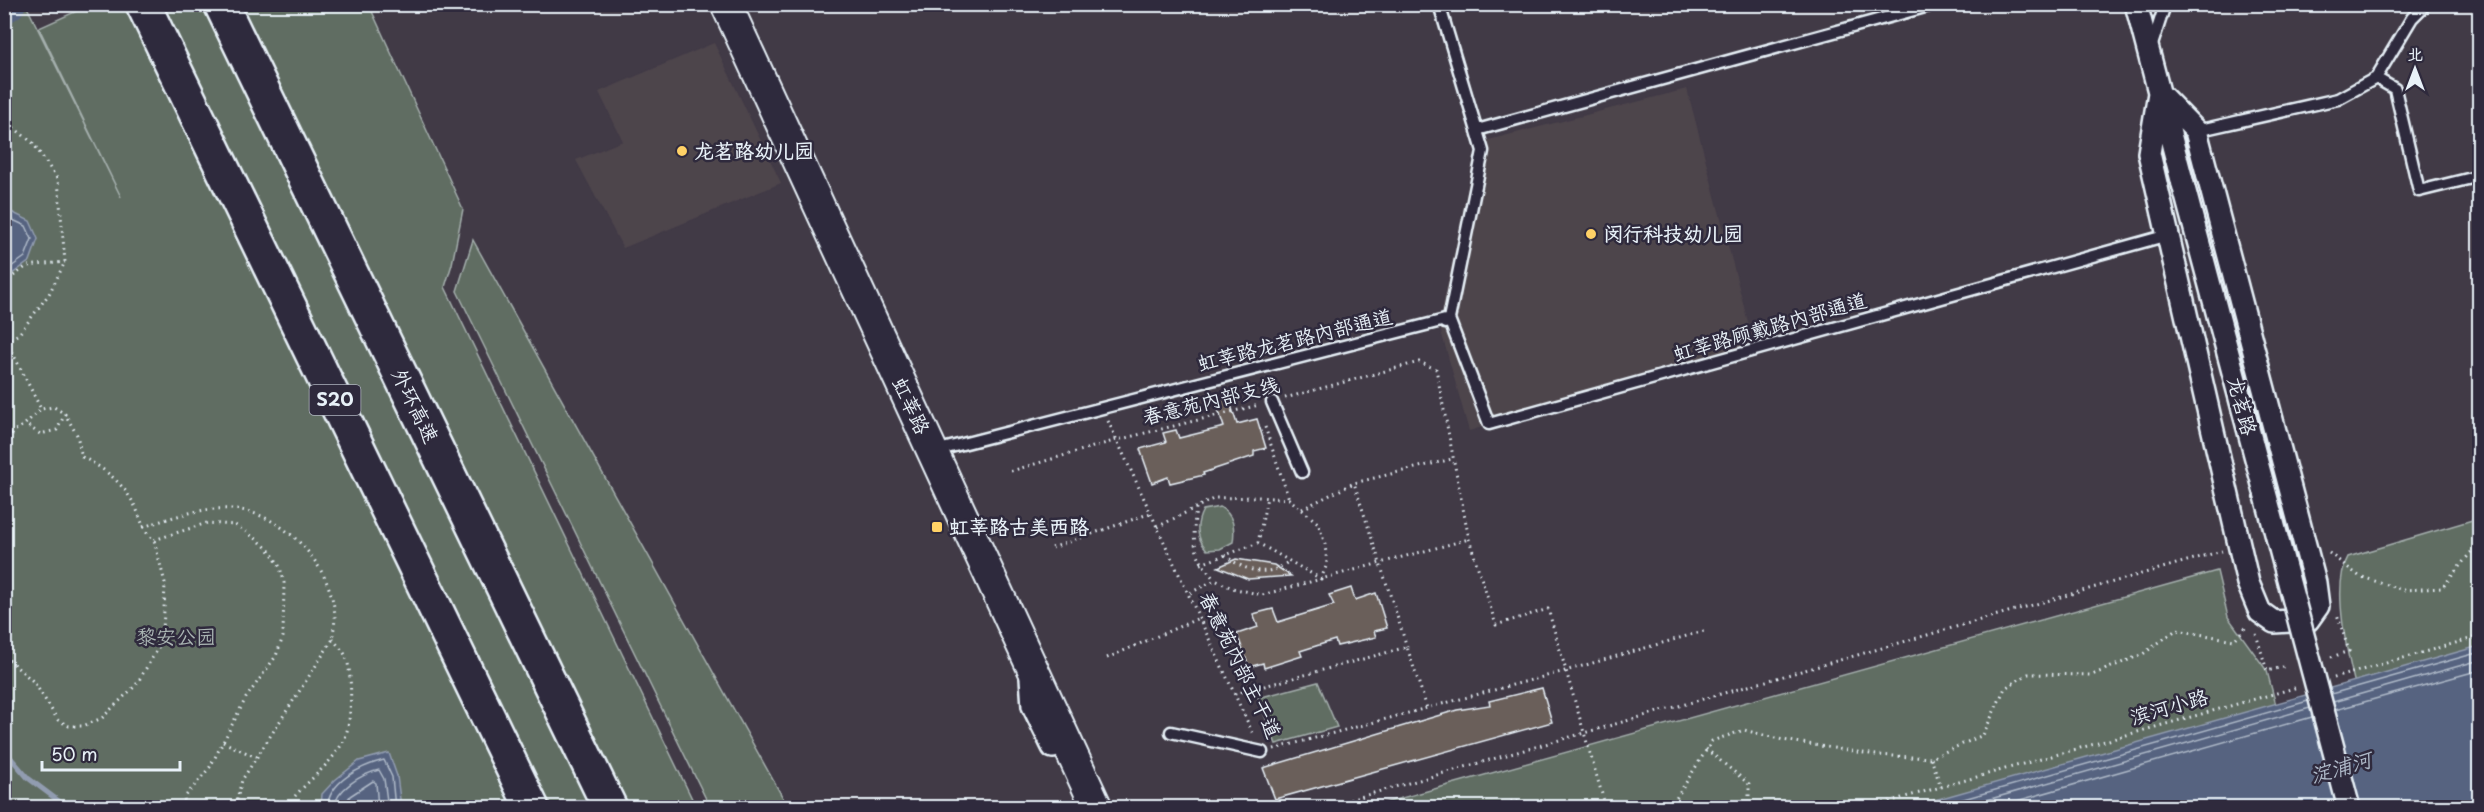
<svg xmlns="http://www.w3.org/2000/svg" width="2484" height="812" font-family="'Playpen Sans','LXGW WenKai TC',sans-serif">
	<rect width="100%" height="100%" fill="#413a46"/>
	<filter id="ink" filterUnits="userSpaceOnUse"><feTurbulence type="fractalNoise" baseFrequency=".0167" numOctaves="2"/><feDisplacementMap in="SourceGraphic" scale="12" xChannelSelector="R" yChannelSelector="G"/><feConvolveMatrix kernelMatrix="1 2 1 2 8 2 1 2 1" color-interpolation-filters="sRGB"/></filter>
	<g filter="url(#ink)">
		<path fill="#4e454c" d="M714,43L781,183L623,248L576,160L623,141L599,92Z
			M1687,89L1754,345L1469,431L1439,324L1477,143Z"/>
		<path fill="#616d62" stroke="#a4afad" stroke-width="1.5" d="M5,5H26L121,197L39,28L90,5H369L463,209L452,264L445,287L696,807L5,808Z
			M473,240L788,807H710L457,291Z
			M1220,507C1234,515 1235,528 1233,542L1220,549L1207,550C1196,538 1195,525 1203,510Z
			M2479,518V807H2391C2376,755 2321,603 2348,557Z
			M2217,571L2228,617L2267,671L2303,807L1366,808Z
			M1318,682L1337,727L1276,744L1258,698Z"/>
		<path fill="#576480" stroke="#919cb0" stroke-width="1.5" d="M5,209L30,221L38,239L30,261L5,279Z
			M2479,646V807H1910Z
			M389,753L397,776L401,807H321L322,794L335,780L359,761Z"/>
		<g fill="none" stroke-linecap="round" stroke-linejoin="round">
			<path stroke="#aeb9c8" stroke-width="1.5" d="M4,216L26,226L32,239L25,257L4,272
				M2331,694L2480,652
				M2333,702L2480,660
				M2335,710L2480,670
				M327,808C329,781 361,766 384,760L392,777L395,808
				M334,808C336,789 362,774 379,770L384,779L388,808
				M343,808L350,796L373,781L376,783L378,808
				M1932,808L2308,701
				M1959,808L2310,708
				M1992,808L2312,717"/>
			<path stroke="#919cb0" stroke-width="5" d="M4,750L28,778L68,808"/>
			<path stroke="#576480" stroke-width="33" d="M4,7L9,4"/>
		</g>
		<path fill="#6b5e5a" stroke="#e8f1f8" stroke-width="1.5" d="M1228,396L1237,424L1257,419L1266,448L1254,451V456L1203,473L1204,475L1170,483L1168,477L1152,483L1140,449L1166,442L1163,433L1176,430L1179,438L1224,427L1215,400Z
			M1236,559L1274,565L1291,576L1248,579L1218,567Z
			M1351,588L1355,600L1376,593L1387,628L1374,631L1376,637L1337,646L1335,640L1300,651L1302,656L1264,668L1263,663L1249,667L1237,634L1258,627L1253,614L1273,609L1278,622L1334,605L1329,595Z
			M1542,688L1552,722L1275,799L1263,768L1457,710L1490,705L1489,701Z"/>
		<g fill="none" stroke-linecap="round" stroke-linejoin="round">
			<defs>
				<path id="lane" d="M2151,48L2163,11L2162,4
					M2376,78L2395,89L2419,191L2480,176
					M1477,130L1936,4
					M2196,131L2338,99L2376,78L2412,18L2426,4
					M1445,323L1449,319L1489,424L2168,235
					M1272,402L1302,472
					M935,451L1449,319L1483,151L1439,4
					M1171,732L1262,752"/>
				<path id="street" d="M2136,4L2183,184
					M2159,93L2196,131L2315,583L2318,606L2308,620L2274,622L2260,612L2248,583L2149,153Z
					M1031,678L1033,706L1053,747"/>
				<path id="secondary" d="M726,4L1097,808"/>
				<path id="highway" d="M143,4L532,808
					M221,4L610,808"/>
			</defs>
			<use href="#lane" stroke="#e8f1f8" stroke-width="15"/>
			<use href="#street" stroke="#e8f1f8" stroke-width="26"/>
			<use href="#secondary" stroke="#e8f1f8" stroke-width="34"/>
			<use href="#highway" stroke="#e8f1f8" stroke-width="38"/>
			<path stroke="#e8f1f8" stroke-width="3" stroke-dasharray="1.5 4.5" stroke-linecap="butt" d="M4,120L33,143L58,180L65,262L49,294L19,334L4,342
				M4,283L27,266L65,262
				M4,336L41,409L25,424L40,434L57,430L65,414L54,407L41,409
				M1285,398L1419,362L1436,369L1469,539L1496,625L1548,609L1606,808
				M1108,421L1254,736
				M1265,427L1289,499
				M4,451L14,431L25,424
				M1011,471L1117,440L1259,405
				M1196,508C1192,541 1193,555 1215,580
				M1302,509L1354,483
				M143,527C173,517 200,507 232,509C283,512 332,565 335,616C335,623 333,632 333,639L242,780L237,799L239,808
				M1157,527L1215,498L1258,497L1289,499L1318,523L1325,544L1327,564L1321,579L1262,595L1232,588L1215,580L1188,594
				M154,540L207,523L235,525L258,540L271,552L280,567L284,583L283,637L276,656L246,698L210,767L184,798L186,808
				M1258,543L1267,497
				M1052,548L1151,513
				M2329,553L2359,576L2403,590L2442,588L2476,546L2480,545
				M1225,555C1244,571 1268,579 1289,561
				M1201,564L1258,543L1321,579L1469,539
				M2256,634L2267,671L2287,666
				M1407,647L1354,483L1452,459
				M4,656L34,682L58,720L69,726H83L102,718L136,685L157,650L163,635L165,583L154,540C143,532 142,521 136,508C124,484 106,469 82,457L77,435L65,414
				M2331,657L2349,651L2337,614
				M1107,658L1199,618
				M2334,678L2480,636
				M1235,694L1407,647L1427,708
				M223,742L256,757
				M1274,749L1565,671L1704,631
				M1706,749L1749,784V808
				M1931,758L1941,787
				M295,808V796C311,778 333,762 344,740C352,724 353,674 346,657C344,651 337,645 333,639
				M1321,808L2222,551
				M1494,808L1513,801L1580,808
				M1670,808L1712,741L1744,730L1783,740L1876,755L1931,758L1983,735L2005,688L2028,674L2092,675L2143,654L2176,630L2234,640L2247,626
				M1866,808L2298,687"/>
			<use href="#lane" stroke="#2f2a3d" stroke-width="10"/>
			<use href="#street" stroke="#2f2a3d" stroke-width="21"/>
			<use href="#secondary" stroke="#2f2a3d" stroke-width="30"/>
			<use href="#highway" stroke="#2f2a3d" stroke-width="33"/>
			<defs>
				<path id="street-bridge" d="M2183,184L2349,808"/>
			</defs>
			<use href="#street-bridge" stroke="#e8f1f8" stroke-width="26" stroke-linecap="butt"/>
			<use href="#street-bridge" stroke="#2f2a3d" stroke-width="21"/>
		</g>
	</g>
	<g fill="#ffd166" stroke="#2f2a3d" stroke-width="2">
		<circle cx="682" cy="151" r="6"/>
		<circle cx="1591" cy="234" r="6"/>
		<rect x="931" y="521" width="12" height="12" rx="3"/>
	</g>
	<g text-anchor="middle" stroke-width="5" stroke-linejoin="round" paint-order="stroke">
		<rect fill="#2f2a3d" stroke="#b0b5c0" stroke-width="1.5" x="309.5" y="385" width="51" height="30" rx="4.5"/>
		<g font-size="18" font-weight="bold" fill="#e8f1f8">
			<text x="335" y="406">S20</text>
		</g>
		<g font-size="20" font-weight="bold" fill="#e8f1f8" stroke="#2f2a3d" text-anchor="start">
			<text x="694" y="158">龙茗路幼儿园</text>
			<text x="1603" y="241">闵行科技幼儿园</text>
			<text x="949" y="534">虹莘路古美西路</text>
		</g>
		<g font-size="20" fill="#e8f1f8" stroke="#2f2a3d">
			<text transform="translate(1770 327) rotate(-16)" y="7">虹莘路顾戴路内部通道</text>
			<text transform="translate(1295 340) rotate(-14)" y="7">虹莘路龙茗路内部通道</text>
			<text transform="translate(1211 401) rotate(-14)" y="7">春意苑内部支线</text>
			<text transform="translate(415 406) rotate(64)" y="7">外环高速</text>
			<text transform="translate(911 406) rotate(65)" y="7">虹莘路</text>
			<text transform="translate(2242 406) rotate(75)" y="7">龙茗路</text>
			<text transform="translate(1240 665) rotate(64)" y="7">春意苑内部主干道</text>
			<text transform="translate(2169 707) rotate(-16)" y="7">滨河小路</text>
		</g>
		<g font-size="20" fill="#abb6b4" stroke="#2f2a3d">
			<text x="176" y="644">黎安公园</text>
		</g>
		<g font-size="21" font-style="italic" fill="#aeb9c8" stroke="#2f2a3d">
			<text transform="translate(2341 768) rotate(-16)" y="7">淀浦河</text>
		</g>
	</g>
	<rect width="2484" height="812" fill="none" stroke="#2f2a3d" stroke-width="24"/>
	<rect x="12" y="12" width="2460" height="788" fill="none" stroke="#e8f1f8" stroke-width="2" filter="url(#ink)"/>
	<g transform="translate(2415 69)" stroke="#2f2a3d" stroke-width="4.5" paint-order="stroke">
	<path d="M0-4.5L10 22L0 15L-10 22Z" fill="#e8f1f8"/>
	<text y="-9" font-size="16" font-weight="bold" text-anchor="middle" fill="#e8f1f8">北</text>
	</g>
	<path d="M42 761v9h138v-9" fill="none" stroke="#e8f1f8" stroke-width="3"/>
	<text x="51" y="761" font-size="18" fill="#e8f1f8" stroke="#2f2a3d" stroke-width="4.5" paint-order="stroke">50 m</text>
</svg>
